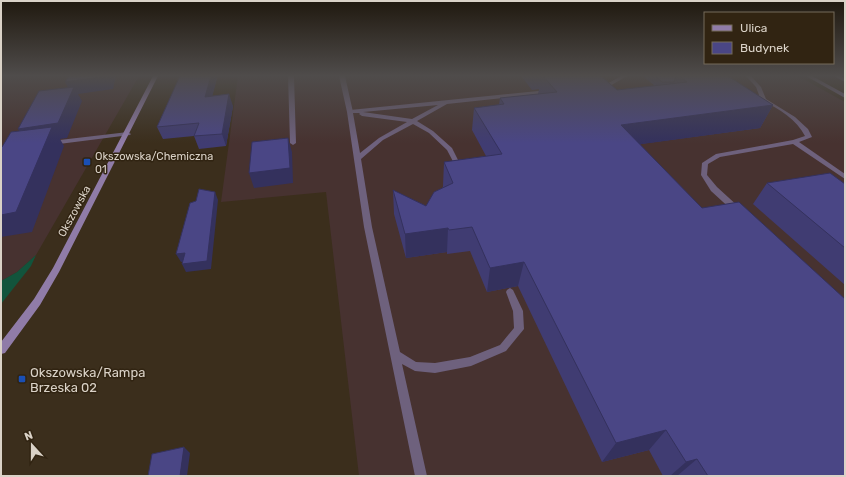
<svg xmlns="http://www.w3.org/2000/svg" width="846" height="477" font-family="Rubik,sans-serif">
	<rect width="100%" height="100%" fill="#3b2e1c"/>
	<path fill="#473230" d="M1,76H139L36,255L17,272L1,281Z
		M238,76H798L845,102V476H359L326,192L221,202Z"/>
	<path fill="#12543c" d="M36,255L31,266L1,304V281L17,272Z"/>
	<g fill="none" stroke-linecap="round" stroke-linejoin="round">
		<path fill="#6e617d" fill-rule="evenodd" d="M288,76H294L296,143L293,145L290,143Z
			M621,76H627L603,90L598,89Z
			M746,76H751L761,87L766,99L795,117L808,129L812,137L799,142L845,174V179L793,144L720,157L708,164L707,175L717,187L740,208L741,210L740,212H734L711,191L701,175L702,163L716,154L793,140L805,136C795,116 771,104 751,96V94L759,95L756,87Z
			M834,76H841L845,78V82Z
			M548,90L551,92L550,93L447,104L417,121L433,131L452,148L463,170L462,171H458L447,150L429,133L413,124L383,140L361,159L372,227L400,352L416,362L435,363L470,357L500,345L514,328L513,311L506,292L507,290L510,288L513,290L523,311L524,329L506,351L471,366L435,373L415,371L402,364L427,476H415L364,227L347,112L350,110ZM438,105L412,119L363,112ZM353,113H360L359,114L362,116L407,122L379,138L360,153Z
			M128,132L131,134L130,135L51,145L48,143L51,141Z"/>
		<path fill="#6e617d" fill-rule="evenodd" d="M339,76H345L353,112L352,113L347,112Z
			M806,76H812L845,94V98Z"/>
		<path fill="#907ca8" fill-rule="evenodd" d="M153,76H158L59,272L40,305L5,353L1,354V342L34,299L53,268Z"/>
	</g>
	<path fill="#403c72" d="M180,76H217V78L212,96L233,106L226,146L199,149L194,136L163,139L157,127Z
		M521,76H601L617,90L655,86L643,76H728L773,105L760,128L640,144L845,476H663L649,450L602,462L518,286L487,292L470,251L447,254V252L406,258L394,214L393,190L426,206L443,187V186L444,162L486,156L472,130L474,108L499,105L500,98L538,94L539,89L532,90Z
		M767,183L845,184V285L753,204Z"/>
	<path fill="#34315d" d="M107,76H116L113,89L78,94L82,101L67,138L60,139L64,146L32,232L1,237V215L28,143L18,129L71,93L65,82Z
		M211,76H217V78L209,109L205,97Z
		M229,94L233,106L226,146L222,134Z
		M773,105L760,128L613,148L621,125Z
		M288,138L292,152L293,183L254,188L249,173Z
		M215,192L218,200L211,269L186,272L182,264Z
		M448,228L447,252L406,258L405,234Z
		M185,253L189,261L181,262L176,254Z
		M524,262L518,286L487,292L490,268Z
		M666,430L649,450L602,462L616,443Z
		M184,447L190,453L187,476H180Z
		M697,459L677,476H670L686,462Z"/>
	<path fill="#4a4685" stroke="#34315d" d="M69,76H107L65,82Z
		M180,76H211L205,97L229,94L222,134L194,136L199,123L157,127Z
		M543,76H601L617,90L687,82L680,76H728L773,105L621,125L702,208L739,202L845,299V476H708L697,459L686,462L666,430L616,443L524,262L490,268L472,227L449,230L448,228L405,234L393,190L426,206L434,192L453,183L444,162L502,154L474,108L504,104L500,98L557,92Z
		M655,76H676L674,82H662Z
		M74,87L58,123L18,129L39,91Z
		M52,127L16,212L1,215V148L2,147L11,132Z
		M288,138L290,168L249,173L252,142Z
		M830,173L845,184V248L767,183Z
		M199,189L215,192L207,261L182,264L185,253L176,254L190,203L196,201Z
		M184,447L180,476H148L152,454Z"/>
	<linearGradient id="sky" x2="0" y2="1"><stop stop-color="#20190f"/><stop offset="0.53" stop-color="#4f4c4b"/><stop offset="1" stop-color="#4f4c4b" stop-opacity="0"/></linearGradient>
	<rect width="846" height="143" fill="url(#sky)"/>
	<g fill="#1a4fb4" stroke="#312412" stroke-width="1.5">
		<rect x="83" y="158" width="8" height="8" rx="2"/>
		<rect x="18" y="375" width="8" height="8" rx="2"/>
	</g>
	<g text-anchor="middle" stroke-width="3" stroke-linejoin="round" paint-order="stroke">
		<g font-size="11" fill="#dad2c7" stroke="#312412" text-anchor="start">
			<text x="95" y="160">Okszowska/Chemiczna<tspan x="95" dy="13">01</tspan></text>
		</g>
		<g font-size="11" fill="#dad2c7" stroke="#312412">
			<text transform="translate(74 211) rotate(-62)" y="4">Okszowska</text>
		</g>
		<g font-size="13" fill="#dad2c7" stroke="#312412" text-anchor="start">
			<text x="30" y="377">Okszowska/Rampa<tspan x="30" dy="15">Brzeska 02</tspan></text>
		</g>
	</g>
	<rect width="846" height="477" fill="none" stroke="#dad2c7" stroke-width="4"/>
	<rect x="704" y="12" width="130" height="52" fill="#312412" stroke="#756a5a"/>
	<rect x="712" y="25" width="20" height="6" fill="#907ca8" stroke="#756a5a"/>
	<text x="740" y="32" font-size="12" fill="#dad2c7">Ulica</text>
	<rect x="712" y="42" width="20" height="12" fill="#4a4685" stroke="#756a5a"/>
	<text x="740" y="52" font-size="12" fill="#dad2c7">Budynek</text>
	<g transform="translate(32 445) rotate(339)" stroke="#312412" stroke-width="3" paint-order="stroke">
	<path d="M0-3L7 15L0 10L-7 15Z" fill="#dad2c7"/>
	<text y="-6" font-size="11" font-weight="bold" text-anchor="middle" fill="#dad2c7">N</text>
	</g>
</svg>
